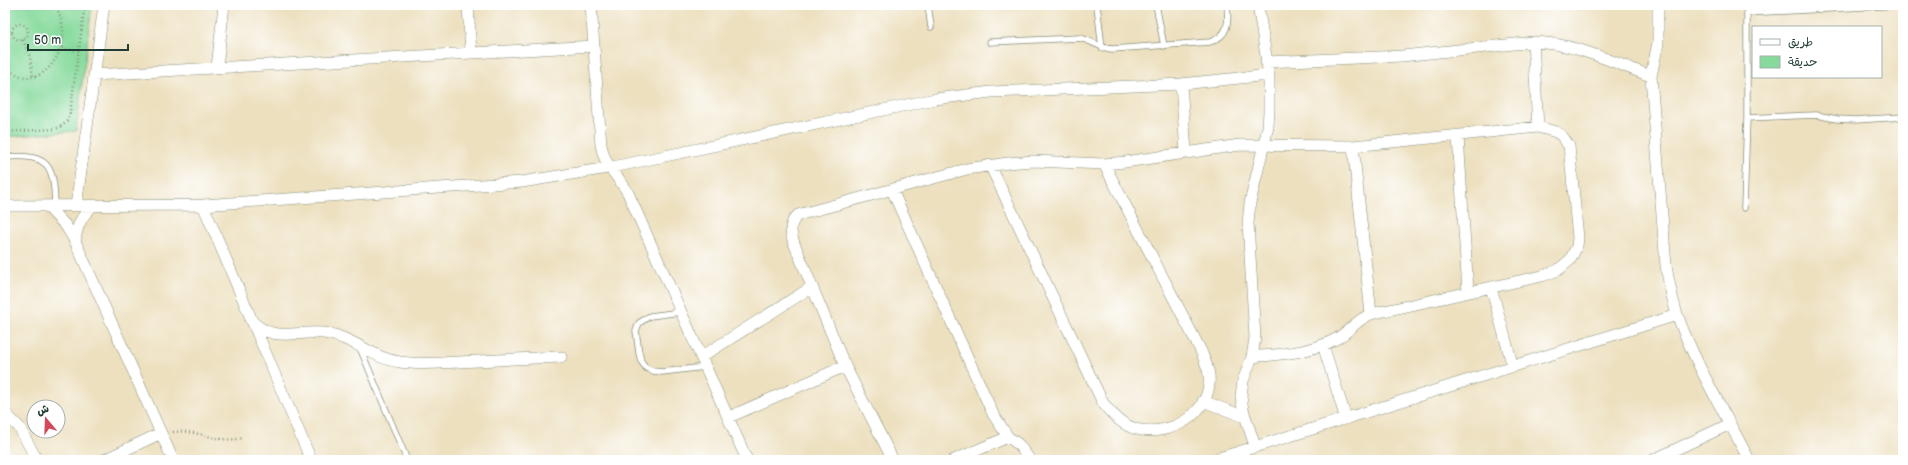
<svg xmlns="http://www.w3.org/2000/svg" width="1908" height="465" font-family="'Balsamiq Sans','Playpen Sans Arabic',sans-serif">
	<rect width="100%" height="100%" fill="#fff"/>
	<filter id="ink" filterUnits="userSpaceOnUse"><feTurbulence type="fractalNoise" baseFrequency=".025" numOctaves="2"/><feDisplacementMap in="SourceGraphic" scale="8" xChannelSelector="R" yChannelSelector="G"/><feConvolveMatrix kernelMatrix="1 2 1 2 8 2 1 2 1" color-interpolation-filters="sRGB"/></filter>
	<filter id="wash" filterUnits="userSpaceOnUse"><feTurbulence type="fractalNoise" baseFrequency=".012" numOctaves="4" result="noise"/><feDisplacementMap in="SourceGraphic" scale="16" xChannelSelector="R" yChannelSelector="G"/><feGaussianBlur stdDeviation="0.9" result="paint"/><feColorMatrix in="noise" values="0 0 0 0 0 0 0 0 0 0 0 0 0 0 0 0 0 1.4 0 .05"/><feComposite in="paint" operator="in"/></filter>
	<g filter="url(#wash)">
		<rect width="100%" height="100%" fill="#ede0bf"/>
		<path fill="#86da9c" stroke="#528c68" d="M5,5H92L76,131L5,137Z"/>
	</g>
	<g filter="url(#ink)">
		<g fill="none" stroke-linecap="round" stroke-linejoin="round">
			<defs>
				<path id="service" d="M928,5L931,27
					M1097,5L1102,48
					M1156,5L1164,46
					M1747,13L1903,5
					M990,42L1079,38C1092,40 1100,49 1113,49L1210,42C1229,36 1229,22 1227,5
					M1747,118L1816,115L1837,119L1855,120L1903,117
					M5,157C49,154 54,164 55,206
					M1744,208L1747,118V5
					M681,312L650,316L639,323L636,331L639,353L641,361L646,368L653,371L662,372L705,367
					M360,348L407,460"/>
				<path id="minor" d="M468,5L471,53
					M591,5L601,145C606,170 617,173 628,193L747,460
					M1658,5V43L1651,76L1666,266C1669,283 1672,300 1678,317C1696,366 1725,413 1749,460
					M1533,42L1538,127
					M1266,62L1402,56L1533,42C1575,43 1612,62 1651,76
					M217,67L224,5
					M94,75L594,46
					M1181,84L1186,152
					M1458,136L1468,292
					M1353,146L1371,314
					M990,165L1103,403C1112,415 1122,425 1136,429C1170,438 1213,413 1209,375C1208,367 1204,359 1201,351L1104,164
					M892,190L993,414L1008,437L1018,444L1030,460
					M203,205L311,460
					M5,206L203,205L522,182L608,168L935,99L991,92L1181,84L1269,75
					M76,206L104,5
					M48,207L66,226L75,241L173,460
					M75,241C77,226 81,216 93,206
					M1491,287L1513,367
					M250,319C274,346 299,328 330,334C355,339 374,359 400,362C419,365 439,363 458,362C492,360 527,358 561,357
					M1323,345L1346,419
					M701,357L812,287
					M1203,401L1245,417
					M5,413L19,427L37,460
					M729,417L845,366
					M1255,446L1243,410L1241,396L1243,381L1252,357L1255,338L1248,223L1250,203L1268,127L1269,111V75L1258,5
					M104,460L161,433
					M893,460L845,366L794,243C790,232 789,223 798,215L967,169L1008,163L1033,161L1104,164L1125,162L1240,145L1353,146L1538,127L1556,132L1562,136L1569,146L1578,238L1577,246L1570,260L1558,270L1542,276L1371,314C1356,320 1349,332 1336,339C1310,353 1280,354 1252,357
					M954,460L1008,437
					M1213,460L1677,315
					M1653,460L1730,424"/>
			</defs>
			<use href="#service" stroke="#868e7a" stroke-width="7"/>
			<use href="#minor" stroke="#868e7a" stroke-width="12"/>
			<path stroke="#868e7a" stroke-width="2.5" stroke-dasharray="1 3" stroke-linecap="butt" d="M12 32a8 8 0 1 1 16 0a8 8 0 1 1-16 0Z
				M23,40L30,57L33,76
				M62,48L79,51
				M5,69C11,72 19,76 25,77C49,80 65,49 63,29C62,21 59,13 56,5
				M5,132L54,129C63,127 68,122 70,113L85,5
				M173,432C200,429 216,444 243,438"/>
			<use href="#service" stroke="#fff" stroke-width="5.5"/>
			<use href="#minor" stroke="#fff" stroke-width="11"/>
		</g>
	</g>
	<rect width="1908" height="465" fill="none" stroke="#fff" stroke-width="20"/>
	<rect x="1752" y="26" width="130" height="52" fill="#ffffff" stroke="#a5b1ae"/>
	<rect x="1760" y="39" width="20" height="6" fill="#ffffff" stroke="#a5b1ae"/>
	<text x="1788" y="46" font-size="12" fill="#1f3d34">طريق</text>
	<rect x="1760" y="56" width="20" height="12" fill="#86da9c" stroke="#a5b1ae"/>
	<text x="1788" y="66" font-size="12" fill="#1f3d34">حديقة</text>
	<g transform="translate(46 419) rotate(341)"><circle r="19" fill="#ffffff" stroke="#a5b1ae"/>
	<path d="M0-3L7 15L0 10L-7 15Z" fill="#d1495b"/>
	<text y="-6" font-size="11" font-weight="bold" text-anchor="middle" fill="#1f3d34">ش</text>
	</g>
	<path d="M28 44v6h100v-6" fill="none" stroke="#1f3d34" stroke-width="2"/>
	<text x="34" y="44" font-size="12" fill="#1f3d34" stroke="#ffffff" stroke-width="3" paint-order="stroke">50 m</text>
</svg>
